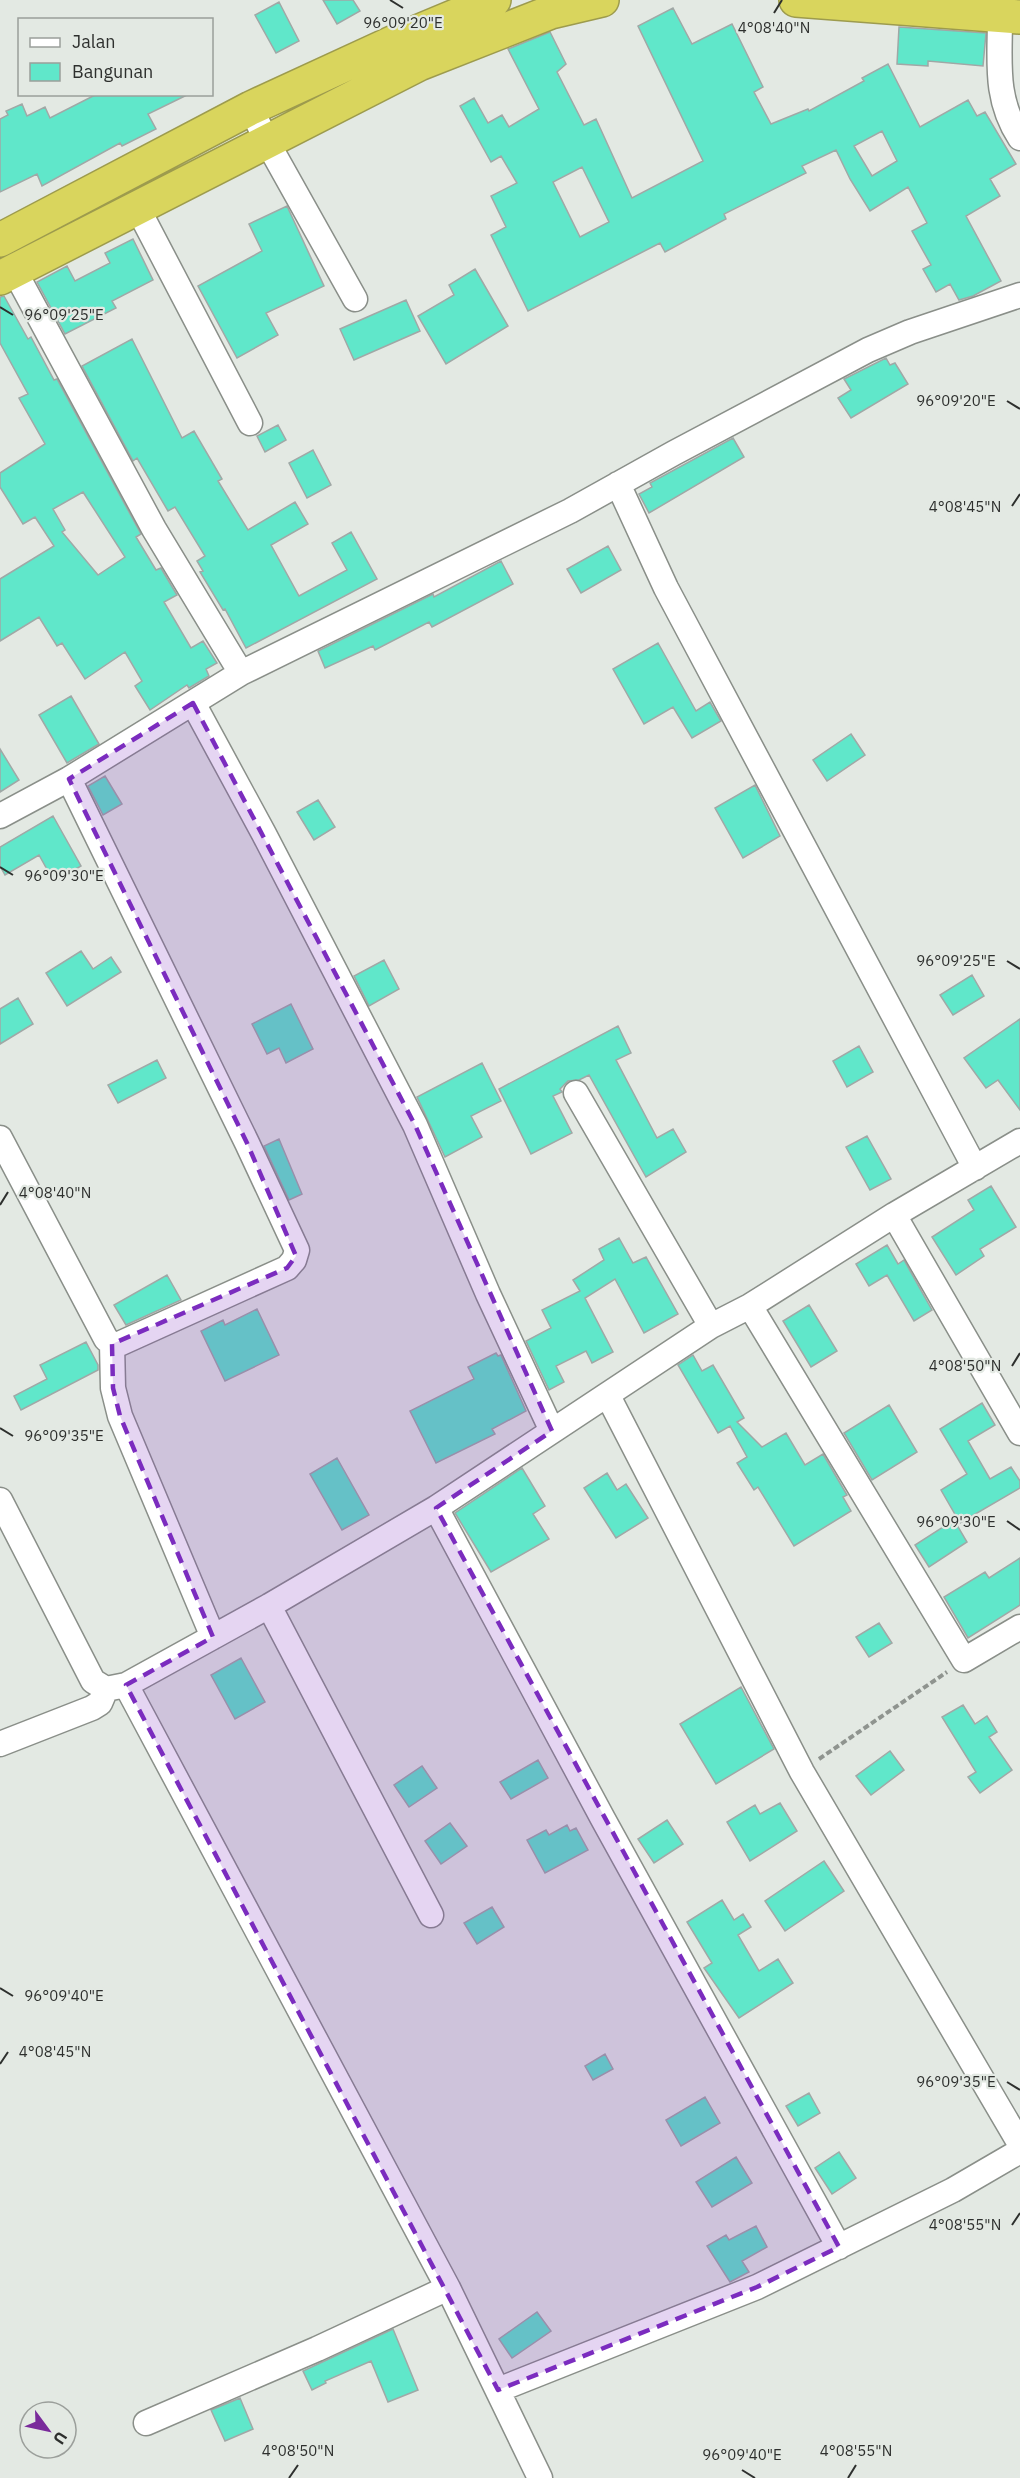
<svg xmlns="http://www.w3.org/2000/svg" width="1020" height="2478" font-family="'IBM Plex Sans',sans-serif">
	<rect width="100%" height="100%" fill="#e3e9e3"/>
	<path fill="#60e7ca" stroke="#a0a8a6" stroke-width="1.5" fill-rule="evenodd" d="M323,0H353L360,11L337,24Z
		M279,2L299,41L276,53L255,15Z
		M673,8L692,44L732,24L763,87L754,92L771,124L808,109L809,111L864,81L862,78L888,64L920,127L968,100L977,116L985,112L1016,164L990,179L1000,196L966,216L1001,281L973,296L959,300L950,284L936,292L923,269L931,265L912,231L927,223L908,187L870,211L850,179L836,150L802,166L806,173L724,214L726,219L665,252L660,243L528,311L491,235L506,227L491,196L517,183L501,156L491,162L460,106L474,98L488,123L502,115L509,127L539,109L508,49L550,32L566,64L557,72L584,125L596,119L632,198L703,161L638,26ZM882,131L897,161L872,176L854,146ZM582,167L609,222L580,237L553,182Z
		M899,27L986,33L983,66L928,61V66L897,64Z
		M97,94H189L148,114L156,129L122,146L120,143L42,186L37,174L0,192V119L8,115L6,111L22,104L27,116L45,107L50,118Z
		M287,206L324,286L266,313L278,335L237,358L198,286L262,251L249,224Z
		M133,239L153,280L112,301L116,308L65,334L37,282L67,266L75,281L110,263L105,253Z
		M475,269L508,326L446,364L418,316L454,295L449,285Z
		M4,296L28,339L31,337L54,380L57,379L141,534L136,537L156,570L161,568L177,595L164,602L191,648L203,641L217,663L206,669L209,676L189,688L187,685L150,710L135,686L142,681L125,652L85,679L62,643L57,646L39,617L0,641V579L54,546L35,517L23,524L0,487V473L45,444L19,398L28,394L0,343V297ZM83,492L125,557L98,575L62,532L65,530L53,509Z
		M406,300L420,331L354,360L340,329Z
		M132,339L182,438L194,431L222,479L218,481L248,530L295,502L308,524L271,545L299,596L347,570L332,543L351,532L377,579L246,648L225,609L223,610L200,572L203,571L197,561L205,556L175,507L168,511L137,458L133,461L82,366Z
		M886,358L890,365L895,363L908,384L851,418L838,398L851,390L844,379Z
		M278,425L286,440L265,452L257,436Z
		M733,438L744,457L649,513L639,494L652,487L650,483Z
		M313,450L331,485L307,498L289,463Z
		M608,546L621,570L581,593L567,569Z
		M501,561L513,584L432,627L429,622L375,650L373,646L325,668L318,651L433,594L434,597Z
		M658,643L696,711L710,702L721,721L692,738L673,707L644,724L613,669Z
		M71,696L99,744L67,763L39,715Z
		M851,734L865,755L827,781L813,760Z
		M0,749L19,780L0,792Z
		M105,776L122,804L103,815L88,786Z
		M755,785L780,836L743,858L715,808Z
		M318,800L335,827L314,840L297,812Z
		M53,816L81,866L54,882L39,855L5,875L0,866V847Z
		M81,951L93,969L111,957L121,972L67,1006L46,973Z
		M384,960L399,989L369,1006L354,976Z
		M972,975L984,996L953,1015L940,995Z
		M18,998L33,1024L0,1044V1009Z
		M291,1004L313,1049L286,1063L279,1048L267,1054L252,1024Z
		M1020,1019V1110L998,1080L986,1088L964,1058Z
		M618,1026L631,1053L616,1060L657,1138L673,1129L686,1152L646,1177L589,1075L579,1080L568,1081L560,1089L562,1092L553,1096L572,1133L531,1154L499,1089Z
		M859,1046L873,1072L847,1087L833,1061Z
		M157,1060L166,1078L118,1103L108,1085Z
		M482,1063L501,1101L471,1116L482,1137L445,1157L417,1097Z
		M867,1136L891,1179L870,1190L846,1147Z
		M279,1139L302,1194L289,1200L264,1146Z
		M991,1186L1016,1227L980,1249L984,1256L956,1275L932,1237L974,1210L968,1200Z
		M619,1238L633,1263L646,1257L678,1314L644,1333L615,1279L585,1298L613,1352L592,1363L586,1351L556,1366L564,1382L549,1390L526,1341L551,1328L542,1310L580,1291L573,1280L604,1260L599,1249Z
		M887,1245L898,1264L904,1260L932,1310L914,1321L887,1275L869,1286L856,1264Z
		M167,1275L181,1300L126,1325L114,1305Z
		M809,1305L837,1351L811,1367L783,1321Z
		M257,1309L279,1355L225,1381L201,1331L223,1320L225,1325Z
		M86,1342L98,1365V1370L21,1410L14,1396L47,1379L40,1365Z
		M496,1353L498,1356L501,1355L526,1411L492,1429L495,1434L436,1463L410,1411L474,1379L468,1367Z
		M693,1355L702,1371L713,1365L744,1418L737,1422L762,1447L786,1433L805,1465L823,1454L847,1495L843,1497L851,1511L794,1546L758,1487L754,1490L737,1463L747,1457L730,1426L718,1433L678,1365Z
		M982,1403L995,1425L968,1441L990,1479L1011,1467L1020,1481V1488L960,1523L941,1490L967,1474L940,1429Z
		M889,1405L917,1452L872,1480L844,1433Z
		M337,1458L369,1515L342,1530L310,1474Z
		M522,1468L545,1506L533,1514L549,1539L491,1572L455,1513Z
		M607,1473L617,1490L626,1484L648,1518L616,1538L584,1488Z
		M954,1520L967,1542L929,1567L915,1545Z
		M1020,1558V1605L968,1638L944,1597L985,1572L989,1578Z
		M879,1623L892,1643L869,1657L856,1637Z
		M241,1658L265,1702L235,1719L211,1675Z
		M741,1687L774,1749L716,1784L680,1724Z
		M963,1705L975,1724L987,1716L997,1732L989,1737L1012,1770L980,1793L968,1777L976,1772L942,1717Z
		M890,1751L904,1770L871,1795L856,1776Z
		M538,1760L548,1778L511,1799L500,1782Z
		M422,1766L437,1788L409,1807L394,1785Z
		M780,1803L797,1831L750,1861L727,1822L755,1805L760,1814Z
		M667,1820L683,1844L654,1863L638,1839Z
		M450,1823L467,1846L441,1864L425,1841Z
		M567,1825L570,1831L576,1828L588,1850L545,1873L527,1840L546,1830L549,1835Z
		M824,1861L844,1891L785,1931L765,1901Z
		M722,1900L734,1920L743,1914L751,1927L738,1935L759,1971L778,1959L793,1983L739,2018L704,1968L712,1963L687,1922Z
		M492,1907L504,1927L477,1944L464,1923Z
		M605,2054L613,2069L593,2080L585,2066Z
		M809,2093L820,2113L798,2126L786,2106Z
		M705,2097L720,2123L681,2146L666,2120Z
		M839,2152L856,2178L832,2194L815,2168Z
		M736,2157L752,2183L712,2207L696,2182Z
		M756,2226L767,2247L742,2261L749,2272L730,2282L707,2246L726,2235L729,2240Z
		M537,2312L551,2331L512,2358L499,2339Z
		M393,2329L418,2390L388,2402L371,2361L325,2381L326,2383L312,2390L303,2371Z
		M240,2398L253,2429L225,2441L211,2410Z"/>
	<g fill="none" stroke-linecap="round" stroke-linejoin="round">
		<defs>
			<path id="minor" d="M1000,16C1000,61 994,98 1020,138
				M251,108L266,140L355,299
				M137,207L250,423
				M14,270L154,529L241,673
				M618,484L666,588L975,1168
				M193,703L264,834L415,1125L488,1294L552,1431
				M0,816L69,779L241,673L570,511L674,453L868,350L910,332L1020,295
				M576,1093L711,1326
				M0,1138L106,1339L112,1344H119L287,1268L294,1260L297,1250L247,1143L69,779
				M894,1215L1020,1433
				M750,1306L964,1660L1020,1627
				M112,1344L113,1388L120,1416L213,1637
				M608,1396L802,1772L1020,2144
				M0,1500L93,1681L106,1689L126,1685L269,1606L436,1508L711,1326L750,1306L894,1215L1020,1141
				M436,1508L603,1819L839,2247
				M269,1606L431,1915
				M126,1685L448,2288L540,2478
				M0,1744L92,1708L100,1703L106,1689
				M498,2390L757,2287L953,2190L1020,2151
				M146,2423L317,2349L448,2288"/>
			<path id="highway" d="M796,0L1020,17
				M0,240L251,108L405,37L494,0
				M0,278L419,64L551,12L602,0"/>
		</defs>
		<use href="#minor" stroke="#8a8f89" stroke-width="27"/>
		<use href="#highway" stroke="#9d9b4d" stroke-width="36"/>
		<path stroke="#8f948f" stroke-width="4" stroke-dasharray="6 3" stroke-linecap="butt" d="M819,1759L947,1672"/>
		<use href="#minor" stroke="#fff" stroke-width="24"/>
		<use href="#highway" stroke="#d9d55d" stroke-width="33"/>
	</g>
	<path fill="#7b2cbf" fill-opacity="0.2" stroke="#7b2cbf" stroke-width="4.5" stroke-dasharray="12 8" stroke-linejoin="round" d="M193,703L415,1125L552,1431L436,1508L839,2247L757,2287L498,2390L126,1685L213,1637L120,1416L113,1388L112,1344L287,1268L296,1256L247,1143L69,779Z"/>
	<path fill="none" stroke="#2e302e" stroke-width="2" d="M390,0L403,8M774,13L782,0M0,307L13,315M1007,401L1020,409M1012,506L1020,494M0,867L13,875M1007,961L1020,969M0,1205L8,1192M1012,1366L1020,1353M0,1428L13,1436M1007,1521L1020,1530M0,1988L13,1996M0,2064L8,2052M1007,2082L1020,2090M1012,2225L1020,2213M742,2470L755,2478M289,2478L298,2465M848,2478L856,2465"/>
	<g font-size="15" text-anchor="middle" fill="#2e302e" stroke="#e3e9e3" stroke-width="4.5" stroke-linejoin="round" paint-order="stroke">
		<text x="403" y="28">96°09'20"E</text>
		<text x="774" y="33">4°08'40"N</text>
		<text x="64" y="320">96°09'25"E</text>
		<text x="956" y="406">96°09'20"E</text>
		<text x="965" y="512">4°08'45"N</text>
		<text x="64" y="881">96°09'30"E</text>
		<text x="956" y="966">96°09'25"E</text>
		<text x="55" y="1198">4°08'40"N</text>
		<text x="965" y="1371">4°08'50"N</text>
		<text x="64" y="1441">96°09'35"E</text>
		<text x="956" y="1527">96°09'30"E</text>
		<text x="64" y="2001">96°09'40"E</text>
		<text x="55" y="2057">4°08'45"N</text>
		<text x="956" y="2087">96°09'35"E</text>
		<text x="965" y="2230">4°08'55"N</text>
		<text x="298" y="2456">4°08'50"N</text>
		<text x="856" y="2456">4°08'55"N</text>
		<text x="742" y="2460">96°09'40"E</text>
	</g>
	<rect x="18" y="18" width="195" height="78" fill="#e3e9e3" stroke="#9b9f9b" stroke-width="1.5"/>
	<rect x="30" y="38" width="30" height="9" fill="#ffffff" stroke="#9b9f9b" stroke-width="1.5"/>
	<text x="72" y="48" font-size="18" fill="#2e302e">Jalan</text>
	<rect x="30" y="63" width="30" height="18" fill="#60e7ca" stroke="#9b9f9b" stroke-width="1.5"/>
	<text x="72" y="78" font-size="18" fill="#2e302e">Bangunan</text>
	<g transform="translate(48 2430) rotate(123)"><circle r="28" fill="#e3e9e3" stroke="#9b9f9b" stroke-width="1.5"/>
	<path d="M0-4.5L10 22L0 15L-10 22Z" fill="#792a9b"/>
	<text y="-9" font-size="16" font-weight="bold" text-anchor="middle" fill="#2e302e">U</text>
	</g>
</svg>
